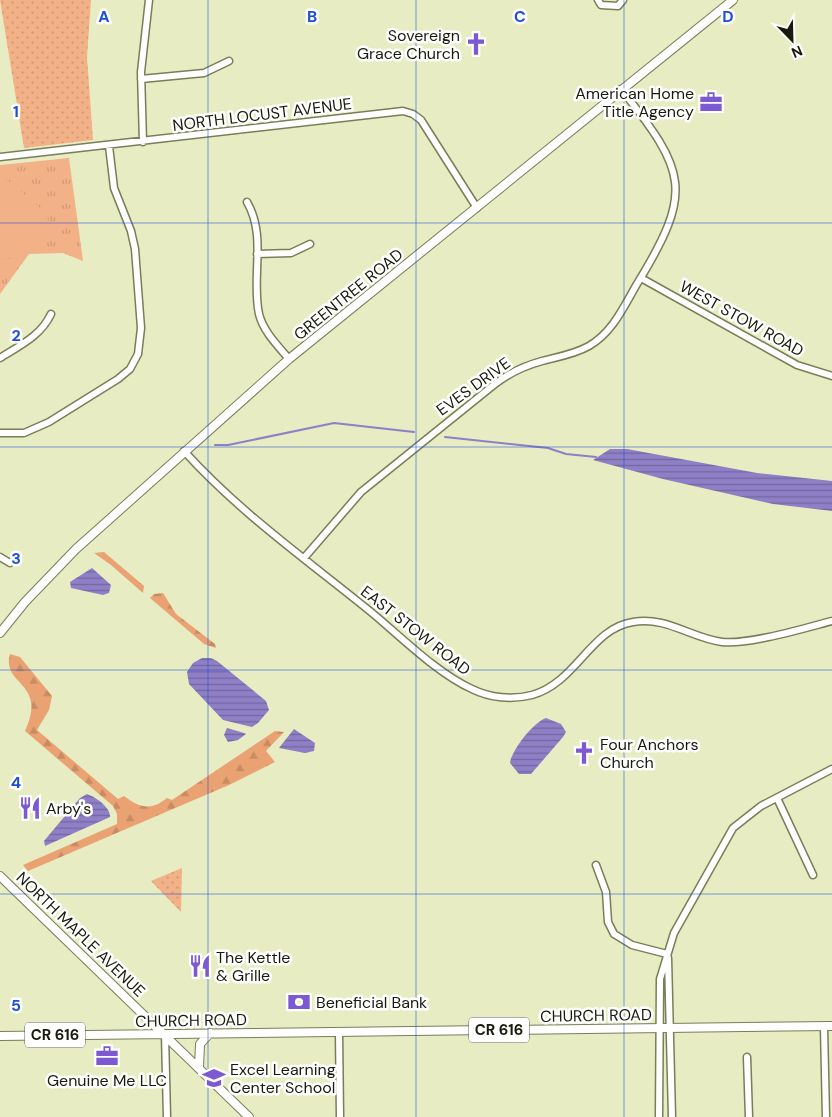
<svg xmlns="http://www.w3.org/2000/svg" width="832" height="1117" font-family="'DM Sans',sans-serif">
	<defs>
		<pattern id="grass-dots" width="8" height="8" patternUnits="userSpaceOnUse" patternTransform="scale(1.25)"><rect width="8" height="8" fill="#f3b187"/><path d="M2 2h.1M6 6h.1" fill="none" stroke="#d09873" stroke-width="1.8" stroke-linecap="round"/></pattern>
		<pattern id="forest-firs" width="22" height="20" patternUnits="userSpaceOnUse" patternTransform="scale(1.25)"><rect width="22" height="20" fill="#eaa273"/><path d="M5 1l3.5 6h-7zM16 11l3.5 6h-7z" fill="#c88b62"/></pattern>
		<pattern id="park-tufts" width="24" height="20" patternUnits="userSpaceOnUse" patternTransform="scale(1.25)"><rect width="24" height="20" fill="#f3b187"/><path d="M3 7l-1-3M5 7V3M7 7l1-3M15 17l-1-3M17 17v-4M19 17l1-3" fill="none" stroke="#d09873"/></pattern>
		<pattern id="water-rules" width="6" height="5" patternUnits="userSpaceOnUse" patternTransform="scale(1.25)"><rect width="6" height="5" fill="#8e7fc6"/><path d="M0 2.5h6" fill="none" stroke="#73679f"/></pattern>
	</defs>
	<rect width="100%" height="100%" fill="#e7ecc3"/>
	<path fill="url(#grass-dots)" d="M0,0H91L87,57L93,140L24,148Z
		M182,868L181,912L151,881Z"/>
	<path fill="url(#forest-firs)" d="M104,552L144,586L143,593L111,565L94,553Z
		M163,593L176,614L215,644L216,648L204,644L150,598L154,594Z
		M10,654L20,657L52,696L49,710L37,730L118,799L124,796C140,808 151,811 167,798L172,800L275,731L284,732L266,751L275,762L229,785L28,871L23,865L117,824V814L113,806L25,731C48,681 1,686 10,654Z"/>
	<path fill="url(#park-tufts)" d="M69,158L83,261L63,253L29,254L0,294V165Z"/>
	<path fill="#f3b187" d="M0,174L44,211L49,221L46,238C33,248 17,259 0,259Z"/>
	<path fill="url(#water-rules)" d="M610,449H627L757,473L832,481V511L773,504L663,479L593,460Z
		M92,568L111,585L109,593L103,595L71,588L70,582Z
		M202,658H211L217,661L266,701L269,710L258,723L252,727L223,720L189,684L187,672L193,663Z
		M546,718L561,724L566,732L563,737L531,774H519L510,763C512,749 534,722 546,718Z
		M227,728L244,733L246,734L238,740L228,742L224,735Z
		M294,729L315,743L314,751L305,753L279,748Z
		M87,794C96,797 111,808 110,817L45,846L44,841L80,798Z"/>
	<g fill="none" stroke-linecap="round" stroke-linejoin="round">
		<path stroke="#8e7fc6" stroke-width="2" d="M445,437L548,448L566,454L596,457
			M215,445H228L334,423L414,432"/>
		<defs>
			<path id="minor" d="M598,0L601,5L618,6L623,0
				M141,79L204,73L229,61
				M143,142L141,72L149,0
				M0,157L403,111L413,114L421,120L477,208
				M247,202C267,236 251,277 259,314C263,331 278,346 289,359
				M257,254L291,253L310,244
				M641,278L797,365L832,376
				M0,358C19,346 41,336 51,314
				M0,433H24L49,422L118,379L130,369L138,354L141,328L135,249L131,231L114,188L109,146
				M184,451C239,512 307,560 371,612C400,636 438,674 472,689C490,698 512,700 532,695C576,683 591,628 633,622C666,616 691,638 722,642C748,645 805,628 832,621
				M0,557L10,563
				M304,558L361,492L495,384C509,373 524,366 542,361C558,357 575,354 589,346C613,332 624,306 637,284C694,191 687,172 621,89
				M777,798L813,875
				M596,865L606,892L608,922L614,934L632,945L667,954
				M668,958L672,1117
				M824,1027L826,1117
				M339,1032L340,1117
				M165,1034L167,1117
				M747,1057L749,1117
				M659,1117L660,979L674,933L733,828L761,806L832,769"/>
			<path id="major" d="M0,633L25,602L76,549L289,359L733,0
				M0,876L249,1117
				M0,1036L832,1026
				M199,1067L200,1044L210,1033"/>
		</defs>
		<use href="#minor" stroke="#797e58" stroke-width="9"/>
		<use href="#major" stroke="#797e58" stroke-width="10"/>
		<use href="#minor" stroke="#fff" stroke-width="6"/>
		<use href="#major" stroke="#fff" stroke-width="8"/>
	</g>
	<path fill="none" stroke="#1d4ed8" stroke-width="1" stroke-opacity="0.55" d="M208,0V1117M416,0V1117M624,0V1117M0,223H832M0,447H832M0,670H832M0,894H832"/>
	<defs>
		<symbol id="church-bare" viewBox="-9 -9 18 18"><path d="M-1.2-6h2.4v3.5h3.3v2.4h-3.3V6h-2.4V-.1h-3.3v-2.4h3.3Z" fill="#7c58d2" stroke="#fff" stroke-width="2.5" paint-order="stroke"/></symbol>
		<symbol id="office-bare" viewBox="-9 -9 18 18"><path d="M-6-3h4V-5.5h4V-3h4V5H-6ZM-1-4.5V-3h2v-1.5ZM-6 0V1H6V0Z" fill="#7c58d2" stroke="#fff" stroke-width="2.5" paint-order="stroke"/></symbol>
		<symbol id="restaurant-bare" viewBox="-9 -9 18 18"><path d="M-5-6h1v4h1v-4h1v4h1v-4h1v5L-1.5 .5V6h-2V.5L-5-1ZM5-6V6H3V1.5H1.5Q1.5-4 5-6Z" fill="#7c58d2" stroke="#fff" stroke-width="2.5" paint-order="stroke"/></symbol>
		<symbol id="bank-bare" viewBox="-9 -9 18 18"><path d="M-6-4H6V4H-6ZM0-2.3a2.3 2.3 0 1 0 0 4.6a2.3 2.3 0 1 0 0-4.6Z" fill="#7c58d2" stroke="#fff" stroke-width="2.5" paint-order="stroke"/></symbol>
		<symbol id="school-bare" viewBox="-9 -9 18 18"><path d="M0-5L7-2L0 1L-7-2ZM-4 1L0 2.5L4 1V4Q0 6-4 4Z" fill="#7c58d2" stroke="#fff" stroke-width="2.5" paint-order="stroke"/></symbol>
	</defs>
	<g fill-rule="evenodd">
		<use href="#church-bare" x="460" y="28" width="32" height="32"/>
		<use href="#office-bare" x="695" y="86" width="32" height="32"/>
		<use href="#church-bare" x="568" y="737" width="32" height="32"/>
		<use href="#restaurant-bare" x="14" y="792" width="32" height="32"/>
		<use href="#restaurant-bare" x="184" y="950" width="32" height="32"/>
		<use href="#bank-bare" x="283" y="986" width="32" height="32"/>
		<use href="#office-bare" x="91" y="1040" width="32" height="32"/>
		<use href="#school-bare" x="198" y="1062" width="32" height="32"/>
	</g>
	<g text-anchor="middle" stroke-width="5" stroke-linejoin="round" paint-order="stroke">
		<g fill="#fff" stroke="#5d5f54" stroke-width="1">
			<rect x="469" y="1017.5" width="60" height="25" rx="4"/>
			<rect x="25" y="1022.5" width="60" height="25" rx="4"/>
		</g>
		<g font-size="15" font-weight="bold" fill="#181a0b">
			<text x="499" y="1035">CR 616</text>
			<text x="55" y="1040">CR 616</text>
		</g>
		<g font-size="16" fill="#181a0b" stroke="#fff" text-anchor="start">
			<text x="460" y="41" text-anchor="end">Sovereign<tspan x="460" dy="18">Grace Church</tspan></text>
			<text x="694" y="99" text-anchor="end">American Home<tspan x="694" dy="18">Title Agency</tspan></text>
			<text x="600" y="750">Four Anchors<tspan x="600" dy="18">Church</tspan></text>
			<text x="46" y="814">Arby's</text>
			<text x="216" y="963">The Kettle<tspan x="216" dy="18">&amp; Grille</tspan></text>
			<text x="316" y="1008">Beneficial Bank</text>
			<text x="230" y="1075">Excel Learning<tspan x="230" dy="18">Center School</tspan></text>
			<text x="107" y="1086" text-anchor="middle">Genuine Me LLC</text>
		</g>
		<g font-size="16" fill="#181a0b" stroke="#fff">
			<text transform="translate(262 114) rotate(-7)" y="6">NORTH LOCUST AVENUE</text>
			<text transform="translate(348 294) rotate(-39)" y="6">GREENTREE ROAD</text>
			<text transform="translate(742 318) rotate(29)" y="6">WEST STOW ROAD</text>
			<text transform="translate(473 386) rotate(-36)" y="6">EVES DRIVE</text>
			<text transform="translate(416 630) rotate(38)" y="6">EAST STOW ROAD</text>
			<text transform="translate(81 934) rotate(44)" y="6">NORTH MAPLE AVENUE</text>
			<text transform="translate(596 1015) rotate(-1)" y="6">CHURCH ROAD</text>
			<text transform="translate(191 1020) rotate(-1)" y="6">CHURCH ROAD</text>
		</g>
	</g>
	<g font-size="16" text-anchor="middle" font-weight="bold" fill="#1d4ed8" stroke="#fff" stroke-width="5" stroke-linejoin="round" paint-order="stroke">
		<text x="104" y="22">A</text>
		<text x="312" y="22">B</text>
		<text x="520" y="22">C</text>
		<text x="728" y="22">D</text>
		<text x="16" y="117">1</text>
		<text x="16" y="341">2</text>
		<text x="16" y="564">3</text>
		<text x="16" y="788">4</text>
		<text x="16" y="1011">5</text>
	</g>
	<g transform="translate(792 40) rotate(157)" stroke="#ffffff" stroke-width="4" paint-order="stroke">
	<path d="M0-4L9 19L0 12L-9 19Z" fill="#181a0b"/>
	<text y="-8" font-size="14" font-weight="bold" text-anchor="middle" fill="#181a0b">N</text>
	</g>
</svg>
